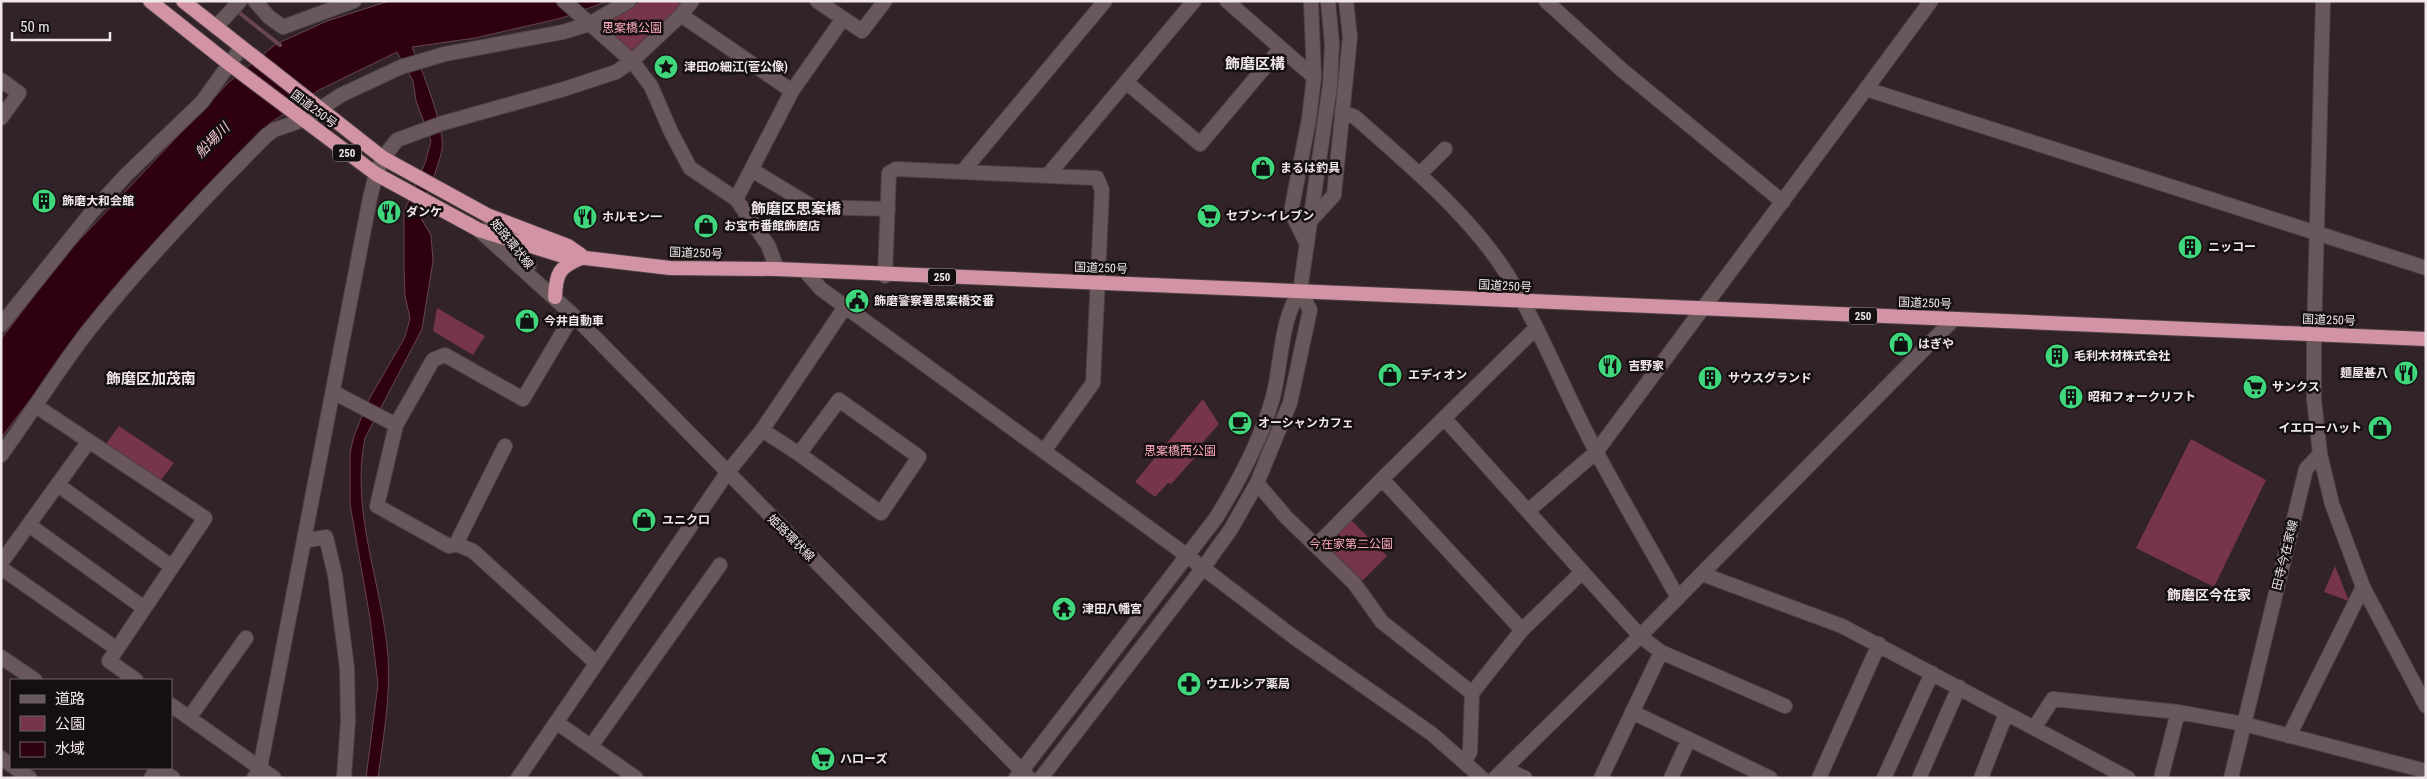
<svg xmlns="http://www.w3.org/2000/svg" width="2427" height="779" font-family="'Roboto Condensed','Noto Sans JP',sans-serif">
	<rect width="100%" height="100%" fill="#312327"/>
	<path fill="#763549" d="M642,1H683L669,18L632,52L600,26Z
		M437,308L485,336L473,355L433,331Z
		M1203,399L1219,424L1196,450L1199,453L1171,484L1168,483L1155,497L1135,482Z
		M119,426L174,463L160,481L105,445Z
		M2191,439L2266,480L2214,587L2136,548Z
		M1350,519L1387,556L1362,581L1325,545Z
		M2335,566L2349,601L2324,592Z"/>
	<path fill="#2e0012" stroke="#684552" d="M389,1H608L562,18L475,38L412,47C421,66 446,131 442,150C437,172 426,194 419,215L431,235L433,261L422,329L365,438C350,511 382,583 388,656C391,696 383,738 378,778H366L378,684L370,618L350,504V453L354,436L368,401L405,337L410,318L405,296L404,270V212L425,163L431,141L416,101L413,81L397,52L319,90L269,124L201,193L123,277L1,438V339L68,252L229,82L276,44L327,21Z"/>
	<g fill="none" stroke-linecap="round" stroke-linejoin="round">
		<path stroke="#684552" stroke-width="4" d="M237,11L280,45"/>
		<defs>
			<path id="minor" d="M255,1L269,17L283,27L354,1
				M564,1L632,61L651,86L671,132L690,168L736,199L768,245L777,269
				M817,1L862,31L885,1
				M1194,1L1126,82L1200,144L1281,48
				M1227,1L1314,77
				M1546,1L1622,70L1783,202
				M1931,1L1866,89L2426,268
				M681,15L792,91
				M216,27L240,1
				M1,80L19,93L1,118
				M1342,112L1355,117C1408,164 1469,214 1507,274C1542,331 1565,394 1597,453C1623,502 1651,549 1678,598
				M752,170L813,207L888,209
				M963,171L1105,1
				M1420,174L1445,149
				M1048,175L1126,82
				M736,199L792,91L842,20
				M1310,221L1334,195L1350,37L1346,1
				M1307,244L1291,212L1309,119L1314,77L1311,1
				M806,272L821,289L1178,549L1295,638L1432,734L1482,778
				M885,276L889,173L896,169L1097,178L1102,190L1093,383L1044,451
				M573,315L523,399L445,355L433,360L396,425L377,506L449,546L456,544L473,551L596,663
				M1,325L91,213L126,175L202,102L241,48
				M1536,328L1382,479L1522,630L1582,572
				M333,392L396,425
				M36,406L205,518L117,649
				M1444,418L1640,636L1661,652L1785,706
				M762,430L799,454L881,513L919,457L839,400L799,454
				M1,455C31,414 57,371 88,331C143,262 204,198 267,135L274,130L303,120L341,95L401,67L445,54L563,32L589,24L629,1
				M1257,483L1286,517L1354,583L1382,622L1472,693L1470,752L1464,762
				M58,485L172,567
				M1528,511L1596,452
				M29,525L144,608
				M304,541L326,537L335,575L347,668L348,721L344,778
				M456,544L505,446
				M1317,545L1382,479
				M1,563L89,441
				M1,568L117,649L109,661L136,680
				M1702,574L1842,626L2128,778
				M1,657L35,680
				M1472,693L1522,630
				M171,705L274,778
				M1632,712L1770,778
				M189,718L246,638
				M556,722L636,778
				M2034,728L2053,699L2178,712L2244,724L2426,771
				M2289,736L2363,587
				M591,746L720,565
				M1,758L11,765
				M15,768L30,778
				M1505,769L1525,778
				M1920,776L1959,687
				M151,778L158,768L173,778
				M254,778L260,768L370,198L376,174L383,158L397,140L443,123L561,90L616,72L632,61L681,15L692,1
				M518,778L727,473L762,430L845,307
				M1601,778L1661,652
				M1671,778L1689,739
				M1819,778L1879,644
				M1884,778L1932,673
				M1981,778L2006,714
				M2161,778L2178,712"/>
			<path id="tertiary" d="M2314,335L2323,1
				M1596,452L1866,89
				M2320,454L2332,504L2363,587L2426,706
				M1016,778L1216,518C1239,481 1261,440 1273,397C1282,362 1280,321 1300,291L1330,85L1332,44L1328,1
				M1041,778L1203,568L1231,529L1257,483L1290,403L1310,310L1300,291
				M1495,778L1640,636L1953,320"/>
			<path id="secondary" d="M487,215L529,265
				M479,230L573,315L1029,778
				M2231,778L2306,469L2320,454L2314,399V335"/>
			<path id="trunk" d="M150,1L228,63L376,174L479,230L560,255L670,268L777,269L2426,339
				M183,1L383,158L487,215L568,246L581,255
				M555,297C556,273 559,267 581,258"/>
		</defs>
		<use href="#minor" stroke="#4d4144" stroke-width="16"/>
		<use href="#tertiary" stroke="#4d4144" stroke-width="16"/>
		<use href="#secondary" stroke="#4d4144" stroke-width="16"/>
		<use href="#trunk" stroke="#4d4144" stroke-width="16"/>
		<use href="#minor" stroke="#68585b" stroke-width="14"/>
		<use href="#tertiary" stroke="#68585b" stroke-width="14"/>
		<use href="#secondary" stroke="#68585b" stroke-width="14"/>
		<use href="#trunk" stroke="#d293a4" stroke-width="14"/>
	</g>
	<defs>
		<symbol id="sight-disc" viewBox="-11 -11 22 22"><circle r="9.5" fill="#40d77c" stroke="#150f10"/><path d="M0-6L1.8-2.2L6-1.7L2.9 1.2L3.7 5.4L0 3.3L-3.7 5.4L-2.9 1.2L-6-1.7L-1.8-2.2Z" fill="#111"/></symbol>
		<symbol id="shop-disc" viewBox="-11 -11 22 22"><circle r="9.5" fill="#40d77c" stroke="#150f10"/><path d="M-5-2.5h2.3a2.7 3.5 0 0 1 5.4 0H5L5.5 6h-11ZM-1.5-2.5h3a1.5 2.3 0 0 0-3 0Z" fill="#111"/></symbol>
		<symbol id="building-disc" viewBox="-11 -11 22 22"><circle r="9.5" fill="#40d77c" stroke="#150f10"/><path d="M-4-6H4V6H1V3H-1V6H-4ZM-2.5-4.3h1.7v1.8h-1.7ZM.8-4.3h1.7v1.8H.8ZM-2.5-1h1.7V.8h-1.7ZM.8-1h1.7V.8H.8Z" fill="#111"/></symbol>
		<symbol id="restaurant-disc" viewBox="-11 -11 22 22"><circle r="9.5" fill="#40d77c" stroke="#150f10"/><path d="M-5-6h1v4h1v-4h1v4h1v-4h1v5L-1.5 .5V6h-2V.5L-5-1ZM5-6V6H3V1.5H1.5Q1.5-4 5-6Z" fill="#111"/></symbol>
		<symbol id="supermarket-disc" viewBox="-11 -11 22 22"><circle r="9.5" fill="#40d77c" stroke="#150f10"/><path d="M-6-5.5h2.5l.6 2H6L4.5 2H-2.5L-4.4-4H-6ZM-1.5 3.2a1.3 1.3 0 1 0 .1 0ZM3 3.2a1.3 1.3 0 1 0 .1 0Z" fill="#111"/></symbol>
		<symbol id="civic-disc" viewBox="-11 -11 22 22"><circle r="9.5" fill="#40d77c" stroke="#150f10"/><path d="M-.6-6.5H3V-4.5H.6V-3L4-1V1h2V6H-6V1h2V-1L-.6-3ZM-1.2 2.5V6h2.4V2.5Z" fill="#111"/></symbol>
		<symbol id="cafe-disc" viewBox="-11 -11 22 22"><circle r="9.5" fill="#40d77c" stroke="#150f10"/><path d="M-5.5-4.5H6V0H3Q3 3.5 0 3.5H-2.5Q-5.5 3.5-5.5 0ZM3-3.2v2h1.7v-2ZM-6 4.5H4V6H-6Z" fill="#111"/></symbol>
		<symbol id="temple-disc" viewBox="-11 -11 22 22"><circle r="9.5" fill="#40d77c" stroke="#150f10"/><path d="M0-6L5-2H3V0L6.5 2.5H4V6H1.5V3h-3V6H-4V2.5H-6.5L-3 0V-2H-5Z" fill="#111"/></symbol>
		<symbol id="pharmacy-disc" viewBox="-11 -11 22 22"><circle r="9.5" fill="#40d77c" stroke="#150f10"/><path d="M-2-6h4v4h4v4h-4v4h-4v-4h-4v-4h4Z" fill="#111"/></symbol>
	</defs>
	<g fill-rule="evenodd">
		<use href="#sight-disc" x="652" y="53" width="28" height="28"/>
		<use href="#shop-disc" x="1249" y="154" width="28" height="28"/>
		<use href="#building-disc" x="30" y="187" width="28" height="28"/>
		<use href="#restaurant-disc" x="375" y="198" width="28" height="28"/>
		<use href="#supermarket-disc" x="1195" y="202" width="28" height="28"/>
		<use href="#restaurant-disc" x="571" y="203" width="28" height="28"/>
		<use href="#shop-disc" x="692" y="212" width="28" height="28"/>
		<use href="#building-disc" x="2176" y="233" width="28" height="28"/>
		<use href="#civic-disc" x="843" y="287" width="28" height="28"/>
		<use href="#shop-disc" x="513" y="307" width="28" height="28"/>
		<use href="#shop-disc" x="1887" y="330" width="28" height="28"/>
		<use href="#building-disc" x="2043" y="342" width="28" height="28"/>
		<use href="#restaurant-disc" x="1596" y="352" width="28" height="28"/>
		<use href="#restaurant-disc" x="2392" y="359" width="28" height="28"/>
		<use href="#shop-disc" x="1376" y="361" width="28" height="28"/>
		<use href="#building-disc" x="1696" y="364" width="28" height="28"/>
		<use href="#supermarket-disc" x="2241" y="373" width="28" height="28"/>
		<use href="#building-disc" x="2057" y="383" width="28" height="28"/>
		<use href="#cafe-disc" x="1226" y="409" width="28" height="28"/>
		<use href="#shop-disc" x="2366" y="414" width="28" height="28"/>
		<use href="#shop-disc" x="630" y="506" width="28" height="28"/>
		<use href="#temple-disc" x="1050" y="595" width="28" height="28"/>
		<use href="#pharmacy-disc" x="1175" y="670" width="28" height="28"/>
		<use href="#supermarket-disc" x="809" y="745" width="28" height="28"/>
	</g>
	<g text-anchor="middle" stroke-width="5" stroke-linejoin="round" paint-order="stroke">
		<g fill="#150f10" stroke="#aea6a8" stroke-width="1">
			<rect x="333" y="144.5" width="28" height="17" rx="4"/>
			<rect x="928" y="268.5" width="28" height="17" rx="4"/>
			<rect x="1849" y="307.5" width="28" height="17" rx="4"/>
		</g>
		<g font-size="11" font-weight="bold" fill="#f0e7e9">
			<text x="347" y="157">250</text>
			<text x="942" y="281">250</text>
			<text x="1863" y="320">250</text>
		</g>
		<g font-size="12" fill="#fba8be" stroke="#150f10">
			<text x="632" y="32">思案橋公園</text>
			<text x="1180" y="455">思案橋西公園</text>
			<text x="1351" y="548">今在家第二公園</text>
		</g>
		<g font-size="12" font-weight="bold" fill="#f0e7e9" stroke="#150f10" text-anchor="start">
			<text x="684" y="71">津田の細江(菅公像)</text>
			<text x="1280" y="172">まるは釣具</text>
			<text x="62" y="205">飾磨大和会館</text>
			<text x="406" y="216">ダンケ</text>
			<text x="1226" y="220">セブン-イレブン</text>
			<text x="602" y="221">ホルモン一</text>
			<text x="724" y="230">お宝市番館飾磨店</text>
			<text x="2208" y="251">ニッコー</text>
			<text x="874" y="305">飾磨警察署思案橋交番</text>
			<text x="544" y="325">今井自動車</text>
			<text x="1918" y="348">はぎや</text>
			<text x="2074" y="360">毛利木材株式会社</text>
			<text x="1628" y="370">吉野家</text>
			<text x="2388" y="377" text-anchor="end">麺屋甚八</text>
			<text x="1408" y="379">エディオン</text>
			<text x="1728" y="382">サウスグランド</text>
			<text x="2272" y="391">サンクス</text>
			<text x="2088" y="401">昭和フォークリフト</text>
			<text x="1258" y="427">オーシャンカフェ</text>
			<text x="2362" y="432" text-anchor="end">イエローハット</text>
			<text x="662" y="524">ユニクロ</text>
			<text x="1082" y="613">津田八幡宮</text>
			<text x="1206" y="688">ウエルシア薬局</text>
			<text x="840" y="763">ハローズ</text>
		</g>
		<g font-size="12" fill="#f0e7e9" stroke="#150f10">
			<text transform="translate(314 109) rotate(37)" y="4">国道250号</text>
			<text transform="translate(512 244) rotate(51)" y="4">姫路環状線</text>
			<text transform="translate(696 253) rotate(2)" y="4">国道250号</text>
			<text transform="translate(1101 268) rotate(2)" y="4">国道250号</text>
			<text transform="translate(1505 286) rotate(3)" y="4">国道250号</text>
			<text transform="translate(1925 303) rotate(2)" y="4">国道250号</text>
			<text transform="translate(2329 320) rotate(2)" y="4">国道250号</text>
			<text transform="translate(791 538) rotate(45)" y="4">姫路環状線</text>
			<text transform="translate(2285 555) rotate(-76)" y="4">田寺今在家線</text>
		</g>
		<g font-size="14" font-style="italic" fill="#f3c7d1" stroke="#150f10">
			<text transform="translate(212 140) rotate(-46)" y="5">船場川</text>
		</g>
		<g font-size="14" font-weight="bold" fill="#f0e7e9" stroke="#150f10">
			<text x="2209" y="600">飾磨区今在家</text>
		</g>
		<g font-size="15" font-weight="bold" fill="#f0e7e9" stroke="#150f10">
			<text x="1255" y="69">飾磨区構</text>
			<text x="796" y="214">飾磨区思案橋</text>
			<text x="151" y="384">飾磨区加茂南</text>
		</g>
	</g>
	<rect width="2427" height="779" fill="none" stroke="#f0e7e9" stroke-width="5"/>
	<rect x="10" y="679" width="162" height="90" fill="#150f10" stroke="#6d6567"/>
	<rect x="20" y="695" width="25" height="8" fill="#68585b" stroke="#6d6567"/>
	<text x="55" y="704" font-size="15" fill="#f0e7e9">道路</text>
	<rect x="20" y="716" width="25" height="15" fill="#763549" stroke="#6d6567"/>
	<text x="55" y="729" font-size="15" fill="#f0e7e9">公園</text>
	<rect x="20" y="742" width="25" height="15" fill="#2e0012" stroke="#6d6567"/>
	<text x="55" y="754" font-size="15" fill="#f0e7e9">水域</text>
	<path d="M12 32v8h98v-8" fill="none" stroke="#f0e7e9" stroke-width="2.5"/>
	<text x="20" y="32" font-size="15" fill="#f0e7e9" stroke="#150f10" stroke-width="4" paint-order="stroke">50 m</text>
</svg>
